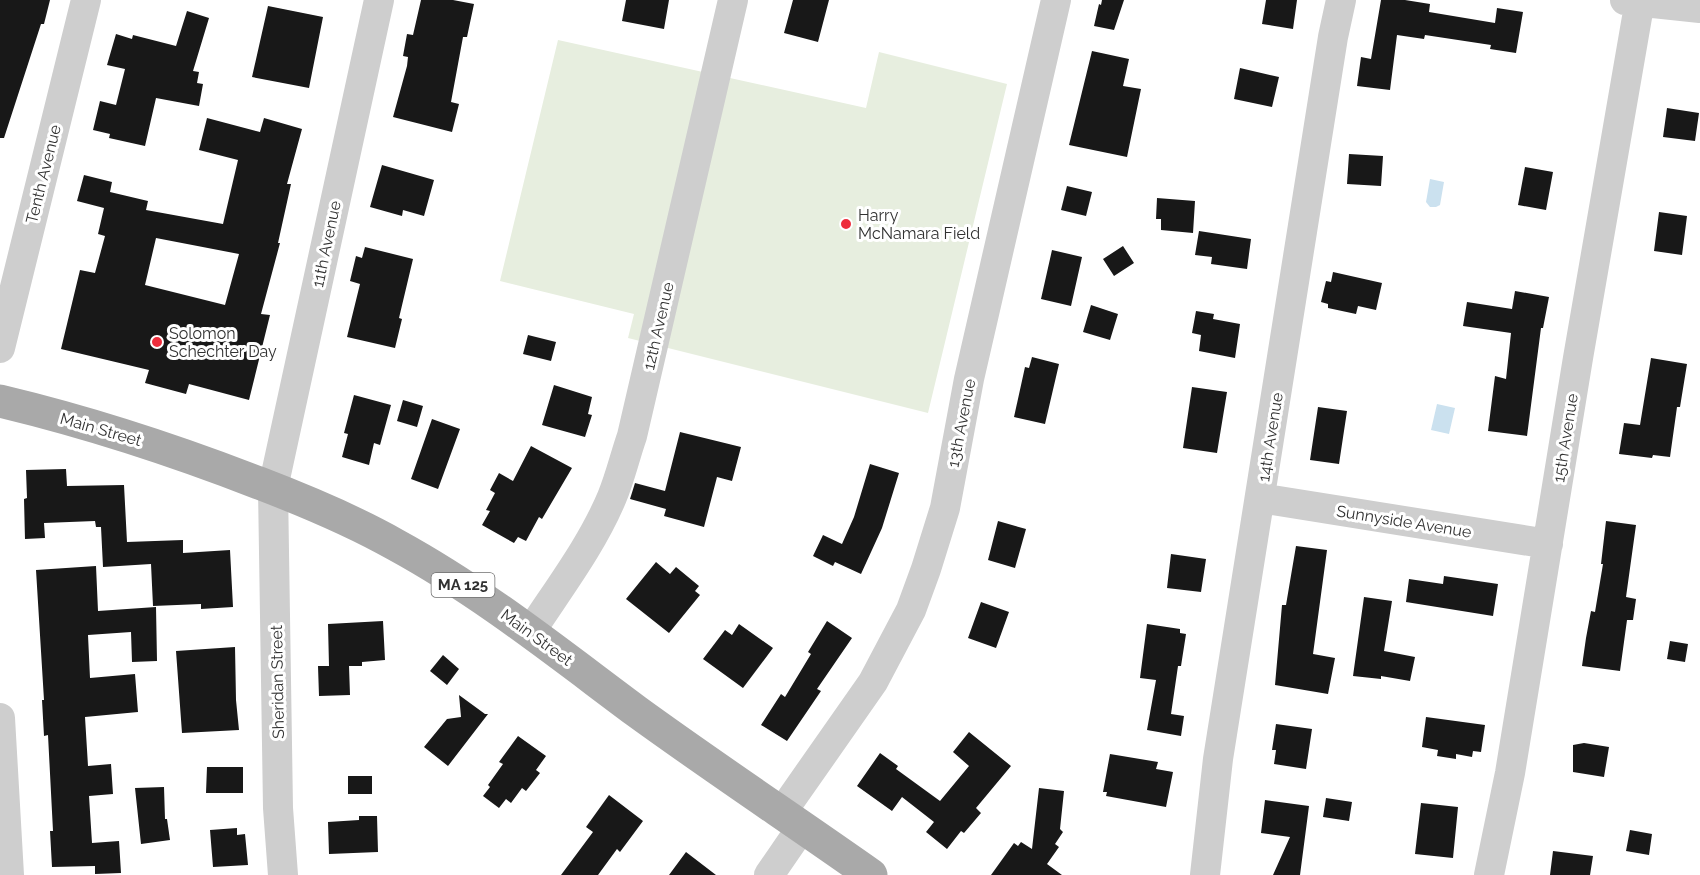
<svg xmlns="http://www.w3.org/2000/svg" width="1700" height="875" font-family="Raleway,sans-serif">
	<rect width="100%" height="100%" fill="#fff"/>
	<path fill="#e7eedf" d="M558,40L866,108L879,52L1007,84L928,413L628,338L634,314L500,281Z"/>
	<path fill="#cbe1ef" d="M1430,179L1444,182L1440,205L1436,207H1430L1426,202Z
		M1437,404L1455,408L1449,434L1431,430Z"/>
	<path fill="#181818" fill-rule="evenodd" d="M0,0H50L44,24H41L4,138H0Z
		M421,0H453L474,4L467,37H463L451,102L459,104L452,132L393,117L407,66L408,57L403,56L407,34L413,35Z
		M626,0H669L664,29L622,21Z
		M793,0H829L818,42L784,33Z
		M1102,0H1124L1114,30L1094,26L1099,4L1101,5Z
		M1266,0H1297L1293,29L1262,24Z
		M1381,0H1405L1430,4L1429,12L1495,23L1497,8L1523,12L1516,53L1490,49L1491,45L1425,35L1424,39L1397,35L1390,90L1357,86L1361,57L1371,59Z
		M268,6L323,17L309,88L252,77Z
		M187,11L209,18L193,71L199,72L197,83L203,84L199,106L156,98L145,146L109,138L110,134L93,130L100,101L116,105L125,69L107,65L116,34L132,39L133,35L176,46Z
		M1092,51L1129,59L1123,86L1141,89L1127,157L1069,145Z
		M1240,68L1279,77L1272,107L1234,99Z
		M1667,108L1699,113L1695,141L1663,137Z
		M207,118L260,132L264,118L302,129L287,184H291L278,243H280L261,314L270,315L249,400L189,384L186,394L145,383L149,370L61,349L80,270L95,273L105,236L98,234L104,208L77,201L84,175L112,182L110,192L148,201L146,210L223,224L238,160L199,150ZM156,238L239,254L225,305L145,285Z
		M1349,154L1383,156L1381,186L1347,184Z
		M382,165L434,180L424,216L403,210L402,216L370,207Z
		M1525,167L1553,172L1546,210L1518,205Z
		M1067,186L1092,192L1086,216L1061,210Z
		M1157,198L1195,201L1193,233L1161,230V219H1156Z
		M1659,212L1687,216L1682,255L1654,251Z
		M1199,231L1251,239L1247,269L1211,264L1212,257L1195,255Z
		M1123,246L1134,263L1114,276L1103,259Z
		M365,247L413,259L399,318L402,319L395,348L347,337L360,284L350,281L356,256L362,258Z
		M1052,250L1082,257L1071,306L1041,299Z
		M1333,272L1382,283L1376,310L1358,306L1356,314L1328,308V304L1321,302L1326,281L1331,282Z
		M1515,291L1549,297L1543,328H1541L1527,436L1488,431L1495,376L1506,379L1511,333L1463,326L1467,302L1512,309Z
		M1091,305L1118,314L1110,340L1083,332Z
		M1196,311L1214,314L1213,319L1240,324L1235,358L1199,351L1201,335L1192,333Z
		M528,335L556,342L551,361L523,354Z
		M1032,357L1059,364L1045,424L1014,417L1025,367L1029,368Z
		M1651,358L1687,364L1680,407H1677L1670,457L1653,455L1652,458L1619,454L1624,423L1640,425Z
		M554,385L592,397L588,414L592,415L585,437L542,425Z
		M1192,387L1227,392L1217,453L1183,448Z
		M354,395L391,405L380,445L374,443L369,465L342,457L348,434L344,433Z
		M403,400L423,406L417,427L397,421Z
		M1318,407L1347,411L1339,464L1310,460Z
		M432,419L460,429L438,489L411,479Z
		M680,432L741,447L732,481L717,477L704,527L664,516L666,509L630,499L635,483L665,491Z
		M531,446L572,468L542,519L539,517L526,541L518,537L514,543L482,525L490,511L486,510L495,493L490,490L499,473L513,481Z
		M870,464L899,473L882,528L861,574L835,562L833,566L813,556L823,535L842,544L854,517Z
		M66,469L67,486L124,485L127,542L183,540V553L230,550L233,607L201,609V604L153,606L151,564L103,567L101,527H96L95,521L44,523L45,538L25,539L24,499L27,498L26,470Z
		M998,521L1026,529L1015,568L988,560Z
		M1606,521L1636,525L1626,597L1636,599L1633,620H1627L1620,671L1582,666L1586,638L1591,611L1595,612L1603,564H1601Z
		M1296,546L1327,550L1313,654L1335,658L1328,694L1275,685L1282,605H1286Z
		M1171,554L1206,559L1201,592L1167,588Z
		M656,562L670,574L676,567L699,586L695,591L700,595L669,633L626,599Z
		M96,566L98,611L156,607L157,661L132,662L131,632L88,635L90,678L135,674L138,712L85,717L88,766L111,764L113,794L89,796L92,843L119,841L121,873L95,874V866L52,867L50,831H53L48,735L44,736L42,700H44L36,570Z
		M1444,576L1498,584L1493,616L1406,602L1409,579L1443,584Z
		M1364,597L1392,601L1384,651L1415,657L1410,681L1381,676V679L1353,676Z
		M981,602L1009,612L996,648L968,638Z
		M383,621L385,660L362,662V666H349L350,695L319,696L318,666H329L328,624Z
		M827,621L852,638L817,689L821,691L787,741L761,725L781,694L785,697L811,654L808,652Z
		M739,624L773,648L743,688L703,659L725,630L732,635Z
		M1147,624L1180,629V633L1186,634L1181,666H1178L1171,714L1184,716L1181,736L1147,730L1156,680L1140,678Z
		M1670,641L1688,644L1685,662L1667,659Z
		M235,647L236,700L239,730L182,733L176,651Z
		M443,655L459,669L447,685L430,671Z
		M459,695L485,714H488L448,766L424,747L447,719L461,717Z
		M1426,717L1485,725L1481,752L1473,751L1472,757L1456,754V759L1437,756L1438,750L1422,747Z
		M1276,724L1312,729L1306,769L1274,764L1276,750H1272Z
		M969,732L1011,766L976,808L981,813L964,833L961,831L947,849L926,832L934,822L902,797L892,811L857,786L880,753L898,766L896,769L940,801L969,766L953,752Z
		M518,736L546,756L536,770L540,773L526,791L522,788L511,803L506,799L499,808L483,796L490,787L488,785L503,764L499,762Z
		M1584,743L1609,747L1604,777L1573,772V745Z
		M1110,754L1158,762L1156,769L1173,772L1166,807L1106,796L1107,792H1103Z
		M207,767H243V793H206Z
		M348,776H372V794H348Z
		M164,787L165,819H167L170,840L141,844L135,788Z
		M1039,788L1064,791L1060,829L1063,832L1055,844L1059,847L1047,864L1062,875H991L1014,843L1018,846L1021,842L1032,849Z
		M609,795L643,821L620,852L617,849L598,875H561L593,832L586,827Z
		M1326,798L1352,802L1349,821L1323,817Z
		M1265,800L1309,806L1300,875H1273L1290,837L1261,833Z
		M1421,803L1458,807L1453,858L1415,854Z
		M359,816H377L378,852L329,854L328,822L359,820Z
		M237,828V835L245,834L248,865L213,867L210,830Z
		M1630,830L1652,834L1649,855L1626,851Z
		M1553,851L1593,856L1590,875H1550Z
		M686,852L716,875H669Z"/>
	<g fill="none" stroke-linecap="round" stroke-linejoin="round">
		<path stroke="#cecece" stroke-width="30" d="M1625,0L1700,8
			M0,348L86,0
			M1260,498L1548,544
			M531,631C559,588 592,545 612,497C620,478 625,456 632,436L733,0
			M0,718L9,875
			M782,812L873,682L911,610L926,569L945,508L969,379L1056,0
			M283,875L278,808L273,488L379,0
			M769,875L802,827
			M1205,875L1218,759L1333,37L1341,0
			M1489,875L1510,773L1578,358L1640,0"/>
		<path stroke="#a9a9a9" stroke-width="33" d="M0,401C88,422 174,450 259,483C306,501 352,520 396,545C482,592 558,653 636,711C713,767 793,820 871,875"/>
	</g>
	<g fill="#ee2d3c" stroke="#fff" stroke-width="2">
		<circle cx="846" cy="224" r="6"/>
		<circle cx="157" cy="342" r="6"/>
	</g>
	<g text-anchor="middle" stroke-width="6" stroke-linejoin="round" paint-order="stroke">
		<rect fill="#fff" stroke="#6f6f6f" stroke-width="1.5" x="431.5" y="573" width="63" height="24" rx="4.5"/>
		<g font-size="15" font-weight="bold" fill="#313131">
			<text x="463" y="590">MA 125</text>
		</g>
		<g font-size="16" fill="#313131" stroke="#fff">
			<text transform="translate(43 174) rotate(-76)" y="6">Tenth Avenue</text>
			<text transform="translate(326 244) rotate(-78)" y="6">11th Avenue</text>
			<text transform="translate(658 326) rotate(-77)" y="6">12th Avenue</text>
			<text transform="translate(961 423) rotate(-79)" y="6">13th Avenue</text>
			<text transform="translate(101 429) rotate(16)" y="6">Main Street</text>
			<text transform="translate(1270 437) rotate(-81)" y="6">14th Avenue</text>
			<text transform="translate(1565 438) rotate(-81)" y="6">15th Avenue</text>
			<text transform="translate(1404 521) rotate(9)" y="6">Sunnyside Avenue</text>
			<text transform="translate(537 637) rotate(36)" y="6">Main Street</text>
			<text transform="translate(277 682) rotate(-91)" y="6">Sheridan Street</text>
		</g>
		<g font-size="16" fill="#313131" stroke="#fff" text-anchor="start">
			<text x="858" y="221">Harry<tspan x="858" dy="18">McNamara Field</tspan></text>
			<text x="169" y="339">Solomon<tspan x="169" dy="18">Schechter Day</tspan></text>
		</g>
	</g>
</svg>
